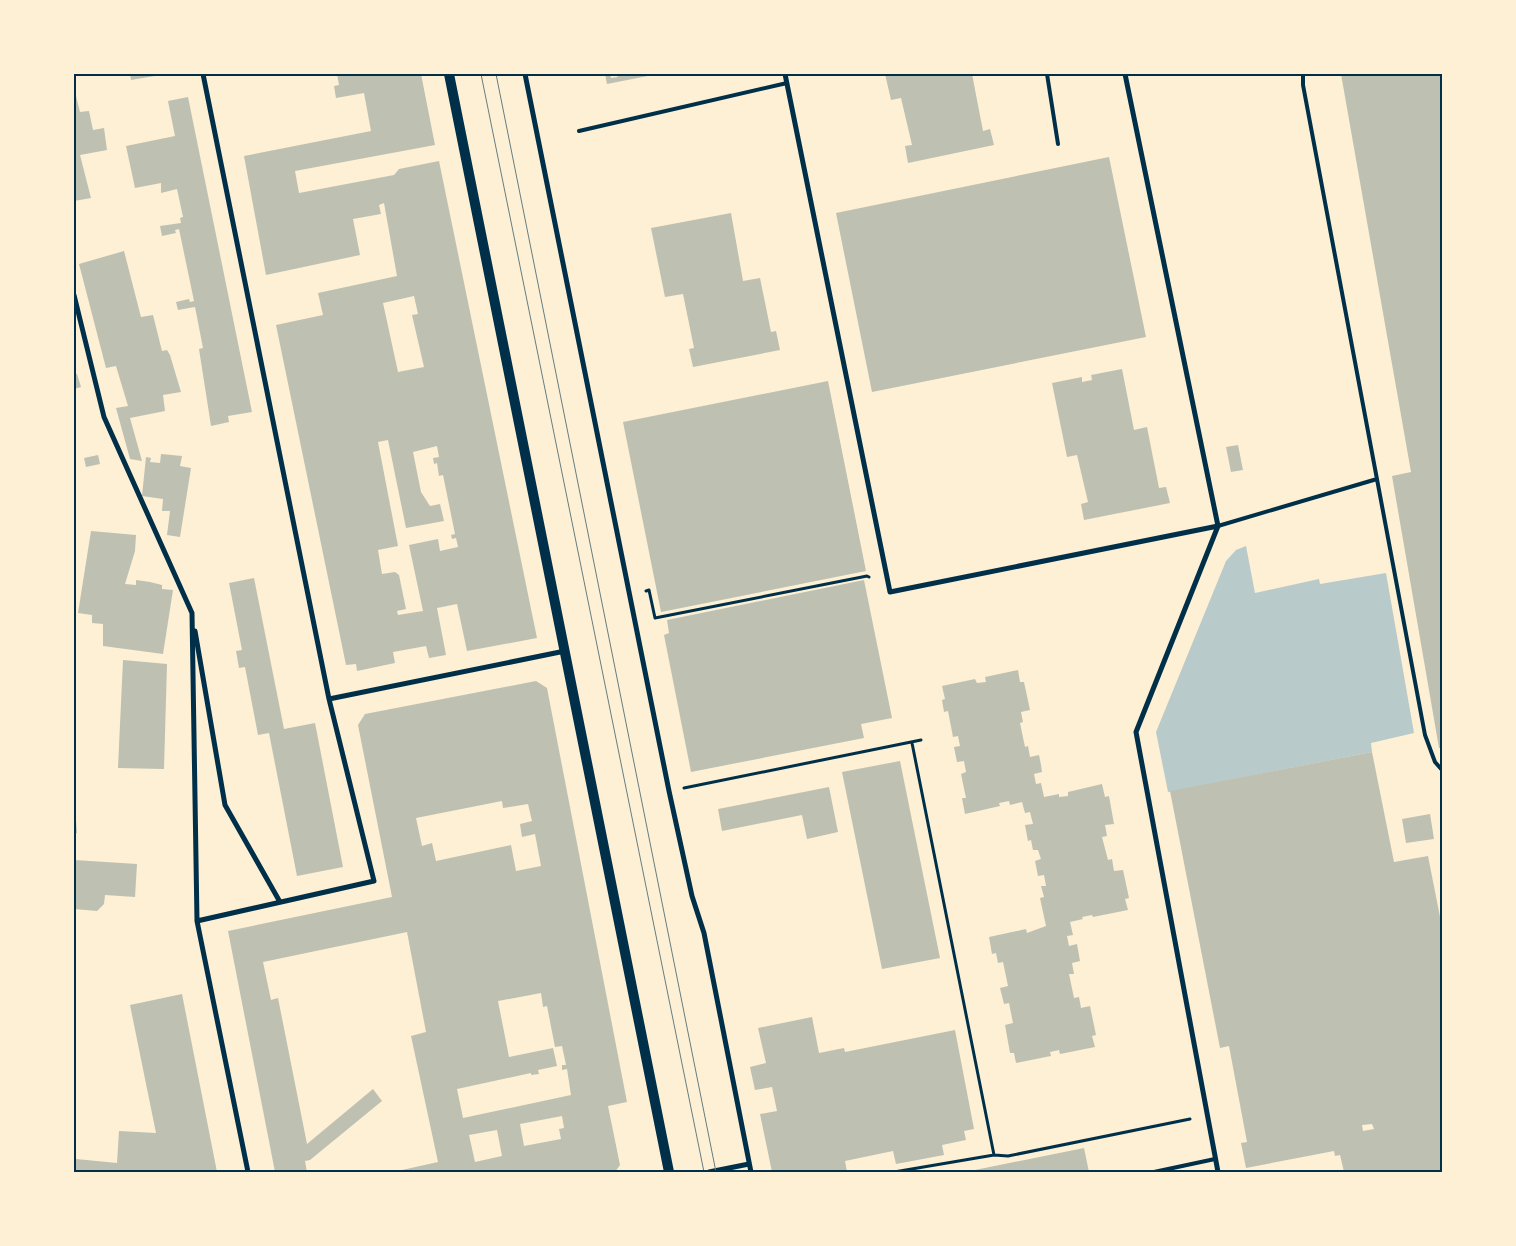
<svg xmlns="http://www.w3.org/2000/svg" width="1516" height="1246" font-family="'Open Sans',sans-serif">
	<rect width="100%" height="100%" fill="#fdf0d5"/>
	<path fill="#b9caca" d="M1246,546L1255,593L1319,579L1320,584L1386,573L1414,733L1371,743L1372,752L1168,792L1156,732L1226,561L1236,550Z"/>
	<path fill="#bec0b2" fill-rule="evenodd" d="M130,74H161V75L131,80Z
		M337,74H421L435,145L295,171L299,193L394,175L399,169L439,161L537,638L467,651L457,604L437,608L446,655L429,658L426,646L393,652L395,663L357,671L356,664L346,665L276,325L323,315L318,293L397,276L384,203L379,205L381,214L353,219L360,255L266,275L244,156L371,131L364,93L336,98L334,86L339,85ZM414,296L418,314L412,315L424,367L398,372L383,303ZM388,440L406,528L444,521L440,504L430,506L421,492L413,452L437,446L439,457L433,458L434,464L437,463L439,476L443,475L455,534L451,535L452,539L456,538L458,547L440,551L438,539L409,545L423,611L398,615L397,611L406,609L399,575L395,572L382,574L378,550L398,546L378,442Z
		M605,74H610L611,78L618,77L615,74L653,75L607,84Z
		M885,74H972L983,131L990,129L994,145L908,163L905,146L912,145L901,98L891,100Z
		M1341,74H1442V748H1439L1392,476L1411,472Z
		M75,92L80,112L89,111L93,130L104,128L107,150L80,155L91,198L74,201Z
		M188,97L252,412L228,416L229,422L211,426L199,349L203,348L195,307L178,310L176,302L189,299L190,302L194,301L179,229L175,230L176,233L162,236L160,226L181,223L180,218L183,217L177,189L161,193V183L135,188L126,146L175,136L168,101Z
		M1109,157L1146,337L872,392L836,213Z
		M731,213L743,281L760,278L771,332L776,331L780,350L693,367L689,349L694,348L683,294L665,297L651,228Z
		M124,251L141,317L153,315L162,351L167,350L170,355L181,392L163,395L165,411L130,418L142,461L130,459L116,408L128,406L116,366L106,368L79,264Z
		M1122,369L1134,430L1147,427L1159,488L1166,487L1170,503L1084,520L1081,504L1088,502L1077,455L1067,457L1052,383L1082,377V382L1092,380L1091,375Z
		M74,374H77L81,387L74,389Z
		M828,381L866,571L661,612L623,422Z
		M1238,445L1243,470L1231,472L1226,447Z
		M161,454L182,456L180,466L191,468L180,537L167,535L170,511H162L163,499L142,496L146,457L151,458L150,462L160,463Z
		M98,455L100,464L86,467L84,458Z
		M91,531L136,535L135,551L125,584L136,585V580L150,582L162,585V589L173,590L163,654L103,646V624L92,623V615L78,613Z
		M254,578L284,729L315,723L343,867L297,876L269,733L258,735L245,667L239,668L236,651L242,650L229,583Z
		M864,580L892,718L861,724L864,738L691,772L664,635L669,633L667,620Z
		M123,660L167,664L164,769L118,768Z
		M1018,670L1020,682H1024L1030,710L1021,712L1023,722L1020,723L1025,747L1028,746L1030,757L1039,755L1041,765L1042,772L1034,774L1036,784L1041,783L1044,797L1059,794V797L1068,796V792L1102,784L1105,797L1109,796L1114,824L1105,825L1107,836L1102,837L1108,860L1112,859L1114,871L1123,870L1129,898L1125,899L1128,910L1093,917L1092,915L1082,917L1083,919L1070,922L1073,935L1067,936L1069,946L1077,944L1080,961L1072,963L1074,974H1069L1074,998L1079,997L1081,1008L1090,1006L1096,1035L1092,1036L1095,1047L1060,1054L1059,1050L1050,1052L1051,1056L1016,1063L1014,1053H1010L1005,1025L1013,1023L1009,1003L1004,1004L1000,988L1008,986L1003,962L998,963L996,953L992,954L989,937L1026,929L1027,933L1046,926L1040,898L1044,897L1041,886H1046L1044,875L1038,876L1035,861L1041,859L1038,850H1033L1031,840L1028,841L1025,825L1033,824L1030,812L1025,813L1022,802L1010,805L1009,801L999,803L1000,806L965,814L962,798H966L961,774L966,772L964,761L957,762L954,747L960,746L958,736L953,737L948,711L944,712L942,700L945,699L942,686L975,679L977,683L986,682L985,677Z
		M536,681L547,688L627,1102L608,1106L620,1165L615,1172H393L438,1162L411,1036L426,1032L407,932L263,962L271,1000L278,998L307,1144L373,1089L382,1101L310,1160L305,1161L307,1172H275L228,931L392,897L358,725L365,714ZM502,801L503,808L528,804L532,821L520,824L522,837L535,834L541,866L516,871L511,845L436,861L432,843L422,846L416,818ZM541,993L543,1007L547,1006L555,1047L562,1046L566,1065H562V1070L567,1069L571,1095L463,1118L457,1089L531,1073V1075L539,1074L538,1070L557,1066L553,1048L509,1057L498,1001ZM562,1116L564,1128L559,1129L561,1139L524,1146L520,1124ZM497,1130L502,1156L475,1162L469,1135Z
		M1372,752L1394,862L1428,856L1442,927V1172H1344L1340,1155L1335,1156L1334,1151L1246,1168L1241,1143L1247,1142L1229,1046L1220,1048L1170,791ZM1372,1124L1374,1129L1363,1131L1362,1125Z
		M900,761L940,958L882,969L842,772Z
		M829,787L838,832L807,839L802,815L722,831L718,809Z
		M74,794L77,833L74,834Z
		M1430,814L1434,839L1406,843L1402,819Z
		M74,860L137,864L135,897L105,895L104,904L97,911L74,909Z
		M182,994L217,1172H76V1159L117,1163L119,1131L156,1133L130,1005Z
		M812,1017L819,1053L844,1048L845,1052L955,1030L974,1129L964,1131L966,1140L942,1145L944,1155L896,1164L893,1151L845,1161L847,1172H772L760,1114L777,1111L772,1087L755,1090L750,1067L766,1063L758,1028Z
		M1084,1148L1089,1172H970V1171Z"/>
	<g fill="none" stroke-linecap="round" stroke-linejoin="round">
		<path stroke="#003049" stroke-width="3" d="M646,591L649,590L655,618L867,576L869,577
			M912,743L994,1155
			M684,788L921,740
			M894,1172L994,1155L1008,1156L1190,1119"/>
		<path stroke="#003049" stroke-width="4" d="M1047,74L1058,144
			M1303,74V85L1425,735L1435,762L1442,770
			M579,131L787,83
			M1218,526L1377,479
			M1154,1172L1215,1159"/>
		<path stroke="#003049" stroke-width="5" d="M525,74L669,791L692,896L704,933L751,1172
			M785,74L890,592L1218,526
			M1125,74L1218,526L1136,732L1218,1172
			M74,295L104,417L192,613L197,921L248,1172
			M195,631L225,805L280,902
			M329,699L565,651
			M197,921L374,881L329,699L203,74
			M709,1172L749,1164"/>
		<path stroke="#003049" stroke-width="10" d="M449,74L669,1172"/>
		<path stroke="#657d81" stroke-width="1" d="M481,74L704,1172
			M496,74L716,1172"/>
	</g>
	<rect width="1516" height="1246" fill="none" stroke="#fdf0d5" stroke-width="150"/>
	<rect x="75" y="75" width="1366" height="1096" fill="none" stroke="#003049" stroke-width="2"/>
</svg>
